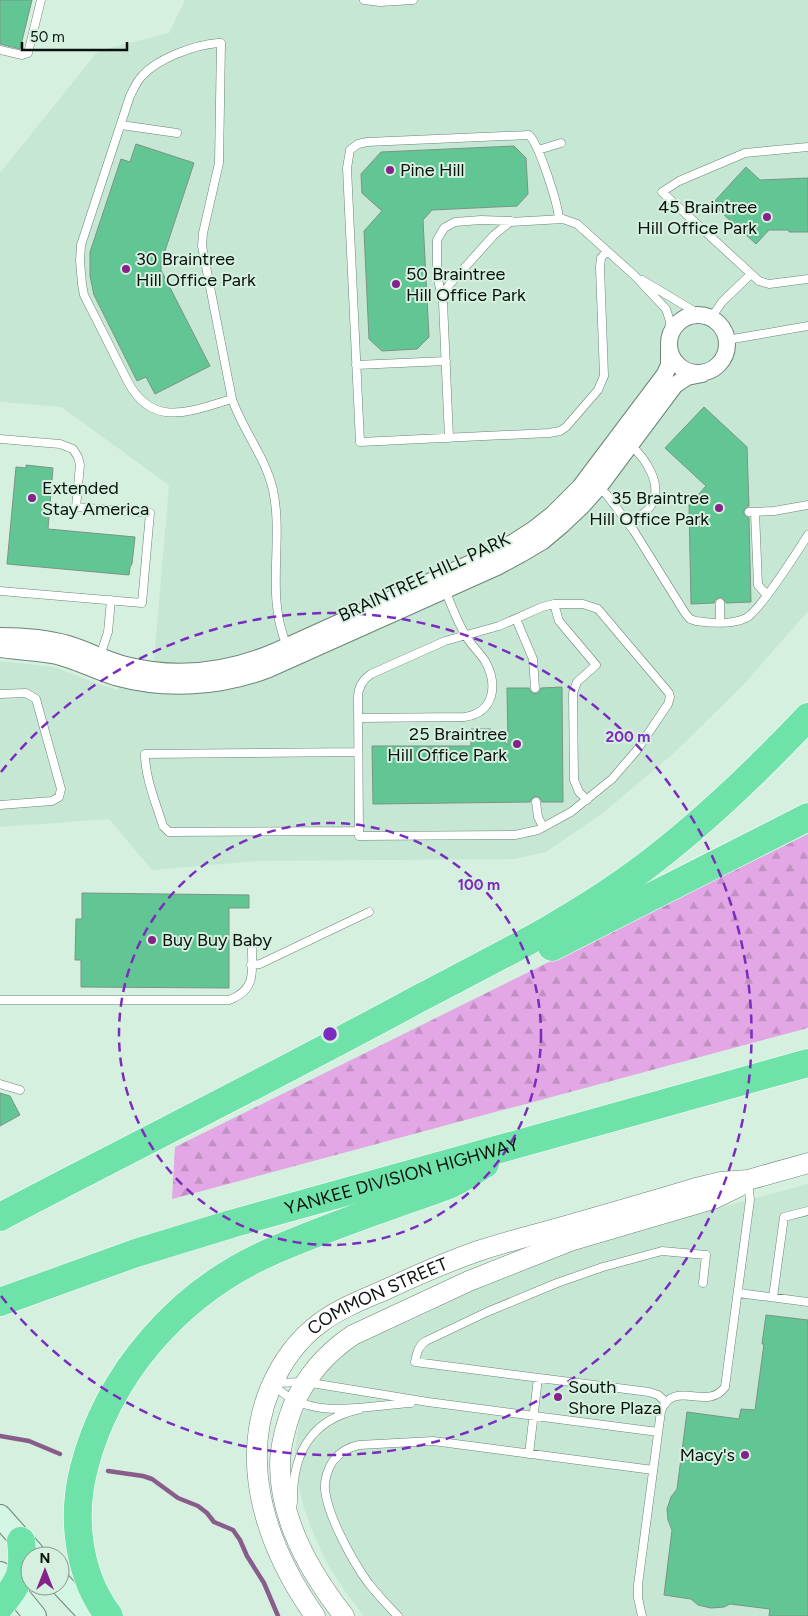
<svg xmlns="http://www.w3.org/2000/svg" width="808" height="1616" font-family="Figtree,sans-serif">
	<defs>
		<pattern id="forest-firs" width="22" height="20" patternUnits="userSpaceOnUse" patternTransform="scale(1.25)"><rect width="22" height="20" fill="#e2a7e4"/><path d="M5 1l3.5 6h-7zM16 11l3.5 6h-7z" fill="#c18fc2"/></pattern>
	</defs>
	<rect width="100%" height="100%" fill="#d6f0e0"/>
	<path fill="#c5e7d3" d="M185,0H808V611L744,684L675,752L603,813L546,852L514,859L259,861L152,870L109,819L0,827V661L54,667L93,682L118,690L131,658L154,661L169,485L61,407L0,402V173L98,51L169,33Z
		M808,1184V1616H364L346,1593L326,1561L314,1535L304,1508L297,1480L295,1451L299,1421L311,1392L330,1367L345,1353L363,1341L425,1314L448,1301L547,1259L613,1236Z"/>
	<path fill="url(#forest-firs)" d="M808,834V1028L172,1199L175,1147Z"/>
	<g fill="none" stroke-linecap="round" stroke-linejoin="round">
		<path stroke="#885d8b" stroke-width="4.5" d="M0,1436L29,1441L60,1454
			M108,1471L143,1476L152,1479L178,1498L198,1506L207,1513L214,1522L233,1530L240,1540L247,1556L264,1583L278,1616"/>
	</g>
	<path fill="#62c694" stroke="#7b9385" d="M0,0H32L20,49L0,44Z
		M136,144L194,163L161,263V270L210,366L155,394L146,377L137,381L94,295L90,276V252L121,159L130,162Z
		M514,146L526,158L528,194L517,206L432,210L423,220L429,337L417,349L382,351L369,339L364,231L382,211L362,193L361,174L381,152Z
		M746,167L760,180L808,178V232H789V230H769L756,244L712,204Z
		M704,407L747,447L749,506L746,508L743,512L745,515L749,518L751,602L726,603L723,598L720,597L715,600L714,603L691,604L689,505L706,486L665,448Z
		M26,465L53,468L48,529L135,537L132,564L130,567L129,575L7,564L16,467L26,468Z
		M562,687L563,802H542L540,798L536,796L532,798L530,802L373,804L372,746H471V729H491L508,745L507,688H529L531,692L535,694L539,692L541,688Z
		M82,893L249,895V908H229V988L81,987V960H75L76,919H82Z
		M0,1093L10,1096L20,1115L0,1126Z
		M766,1315L808,1320V1616H769L770,1609L730,1604L724,1607L711,1608L698,1605L691,1599L664,1595L672,1530L668,1520L667,1509L671,1497L677,1489L687,1412L739,1419L741,1409L755,1410L764,1344H762Z"/>
	<g fill="none" stroke-linecap="round" stroke-linejoin="round">
		<defs>
			<path id="service" d="M364,0L380,2L413,0
				M218,43H221L219,163L203,233L202,246L232,399C191,411 153,429 128,382L84,295L82,284L80,261L81,245L130,96C134,89 136,82 142,76C158,58 195,45 218,43Z
				M0,50L22,55L28,53L41,0
				M121,125L177,133
				M808,147L745,153L679,181L662,192L759,281L769,284L808,279
				M538,150L561,143
				M559,219C558,204 539,144 529,135L367,142L358,144L350,150L347,168L360,442L549,433L560,431L566,427L598,390L604,376L600,267L601,258L607,251
				M642,280L694,311L706,316
				M443,302L444,293L449,285L494,235L510,222L563,219L577,224L634,275L666,309L670,321L669,338
				M711,318L722,302L751,274
				M727,340L808,326
				M356,365L446,361
				M232,399C243,431 265,456 273,490C284,541 265,596 287,646
				M449,438L443,302L437,275V240L444,228L455,222L481,220L511,221
				M0,439L60,444L73,449L78,457L80,465L76,507L150,513L142,603L0,591
				M597,486L607,495L634,531L685,613L690,619L696,621C710,623 732,625 746,618C760,611 797,552 808,535
				M749,512L774,511L808,505
				M755,512L758,585L767,595
				M629,524C636,519 645,514 650,507C665,486 645,457 629,444
				M720,603V622
				M554,604H583L598,609L669,693L670,697L668,704L637,750L612,779L571,812L538,830L515,835L359,836L358,698C358,687 362,680 371,674L445,641L499,626L542,607Z
				M554,604L559,621L596,665L577,682L573,693L574,780L579,792L587,800
				M516,619L533,659L535,688
				M100,656L108,632L111,600
				M0,694L26,693L36,699L61,789L59,797L52,801L0,805
				M358,718L464,717C495,713 498,684 485,661C480,653 473,647 468,639C458,625 452,606 445,590
				M358,752L145,754C145,778 156,803 163,826L169,832L359,831
				M536,802L538,817L543,827
				M251,965L260,964L369,912
				M0,1000H229C259,989 251,968 252,942
				M0,1084L20,1090
				M738,1293L808,1302
				M773,1297L784,1217L808,1211
				M275,1383L305,1382L428,1402L658,1432
				M274,1385C310,1423 367,1405 411,1403
				M666,1402L658,1395L649,1392L415,1362C417,1353 418,1346 426,1341L487,1312L557,1283L603,1267L662,1251L706,1255L703,1283
				M529,1454L538,1378
				M293,1503C292,1455 309,1420 360,1409
				M398,1616C388,1606 378,1595 369,1584C353,1562 328,1517 325,1490C324,1480 328,1468 333,1461C340,1452 349,1447 359,1445L433,1441L653,1470
				M642,1616L638,1598V1585L661,1411C674,1378 707,1412 725,1387L750,1200L748,1181"/>
			<path id="minor" d="M669 344a29 29 0 1 1 58 0a29 29 0 1 1-58 0Z
				M0,636C22,636 47,638 68,644C88,650 106,660 126,665C177,678 229,671 276,651L491,554L514,542L534,529L553,514L580,487L665,374L669,365V349
				M0,649C19,652 39,652 57,656C77,661 95,671 115,677C166,691 220,688 269,669L497,567L521,554L543,541L562,525L582,506L599,487L675,385L687,377L702,374"/>
			<g id="tertiary">
				<path id="s1" d="M315,1616C269,1551 238,1467 270,1389C281,1363 297,1340 320,1323C340,1308 364,1299 387,1289C417,1275 447,1262 478,1251C508,1241 538,1234 569,1225C611,1213 653,1201 696,1188L721,1182L748,1180L808,1163"/>
				<path d="M344,1616C311,1574 280,1520 280,1465C280,1445 286,1425 293,1406C306,1376 326,1353 353,1335L469,1281L570,1241L713,1199L738,1187"/>
			</g>
			<path id="secondary" d="M0,1516L33,1553
				M0,1573L35,1616
				M60,1583L91,1616"/>
			<g id="motorway">
				<path d="M552,947L808,817"/>
				<path d="M0,1217C139,1144 280,1074 418,999C494,959 573,921 642,869C702,824 757,771 808,717"/>
				<path id="s2" d="M0,1302L136,1253L231,1224L808,1063"/>
				<path d="M0,1606C20,1581 25,1573 21,1541"/>
				<path d="M109,1616C78,1575 71,1518 84,1468C108,1374 178,1294 266,1254C310,1234 357,1218 403,1201C417,1196 432,1192 446,1186C460,1181 473,1171 485,1164"/>
			</g>
		</defs>
		<use href="#service" stroke="#6c8476" stroke-width="9"/>
		<use href="#minor" stroke="#6c8476" stroke-width="18"/>
		<use href="#tertiary" stroke="#6c8476" stroke-width="21"/>
		<use href="#secondary" stroke="#6c8476" stroke-width="24"/>
		<use href="#motorway" stroke="#fff" stroke-width="29"/>
		<use href="#service" stroke="#fff" stroke-width="8"/>
		<use href="#minor" stroke="#fff" stroke-width="16"/>
		<use href="#tertiary" stroke="#fff" stroke-width="20"/>
		<use href="#secondary" stroke="#d4f6e5" stroke-width="22"/>
		<use href="#motorway" stroke="#6fe2a9" stroke-width="28"/>
	</g>
	<g fill="none" stroke="#7b2cbf" stroke-width="2.5" stroke-dasharray="9 6">
		<circle cx="330" cy="1034" r="211"/>
		<path d="M1 772A421 421 0 1 1 1 1296"/>
	</g>
	<g fill="#85228c" stroke="#d6f0e0" stroke-width="2">
		<circle cx="390" cy="170" r="5"/>
		<circle cx="767" cy="217" r="5"/>
		<circle cx="126" cy="269" r="5"/>
		<circle cx="396" cy="284" r="5"/>
		<circle cx="32" cy="498" r="5"/>
		<circle cx="719" cy="508" r="5"/>
		<circle cx="517" cy="744" r="5"/>
		<circle cx="152" cy="940" r="5"/>
		<circle cx="558" cy="1397" r="5"/>
		<circle cx="745" cy="1455" r="5"/>
	</g>
	<g text-anchor="middle" stroke-width="4" stroke-linejoin="round" paint-order="stroke">
		<g font-size="18" fill="#09120d" stroke="#d6f0e0" text-anchor="start">
			<text x="400" y="176">Pine Hill</text>
			<text x="757" y="213" text-anchor="end">45 Braintree<tspan x="757" dy="21">Hill Office Park</tspan></text>
			<text x="136" y="265">30 Braintree<tspan x="136" dy="21">Hill Office Park</tspan></text>
			<text x="406" y="280">50 Braintree<tspan x="406" dy="21">Hill Office Park</tspan></text>
			<text x="42" y="494">Extended<tspan x="42" dy="21">Stay America</tspan></text>
			<text x="709" y="504" text-anchor="end">35 Braintree<tspan x="709" dy="21">Hill Office Park</tspan></text>
			<text x="507" y="740" text-anchor="end">25 Braintree<tspan x="507" dy="21">Hill Office Park</tspan></text>
			<text x="162" y="946">Buy Buy Baby</text>
			<text x="568" y="1393">South<tspan x="568" dy="21">Shore Plaza</tspan></text>
			<text x="735" y="1461" text-anchor="end">Macy's</text>
		</g>
		<g font-size="18" fill="#09120d" stroke="#d6f0e0">
			<text transform="translate(424 577) rotate(-25)" y="6">BRAINTREE HILL PARK</text>
			<text dy="6" stroke="none"><textPath href="#s2" startOffset="421">YANKEE DIVISION HIGHWAY</textPath></text>
			<text dy="6" stroke="none"><textPath href="#s1" startOffset="389">COMMON STREET</textPath></text>
		</g>
	</g>
	<circle cx="330" cy="1034" r="8" fill="#7b2cbf" stroke="#d6f0e0" stroke-width="2.5"/>
	<g font-size="15" text-anchor="middle" font-weight="bold" fill="#7b2cbf" stroke="#d6f0e0" stroke-width="4" stroke-linejoin="round" paint-order="stroke">
		<text x="628" y="742">200 m</text>
		<text x="479" y="890">100 m</text>
	</g>
	<g transform="translate(45 1571)"><circle r="24" fill="#d6f0e0" stroke="#84978c"/>
	<path d="M0-4L9 19L0 12L-9 19Z" fill="#85228c"/>
	<text y="-8" font-size="14" font-weight="bold" text-anchor="middle" fill="#09120d">N</text>
	</g>
	<path d="M22 42v8h105v-8" fill="none" stroke="#09120d" stroke-width="2.5"/>
	<text x="30" y="42" font-size="15" fill="#09120d" stroke="#d6f0e0" stroke-width="4" paint-order="stroke">50 m</text>
</svg>
